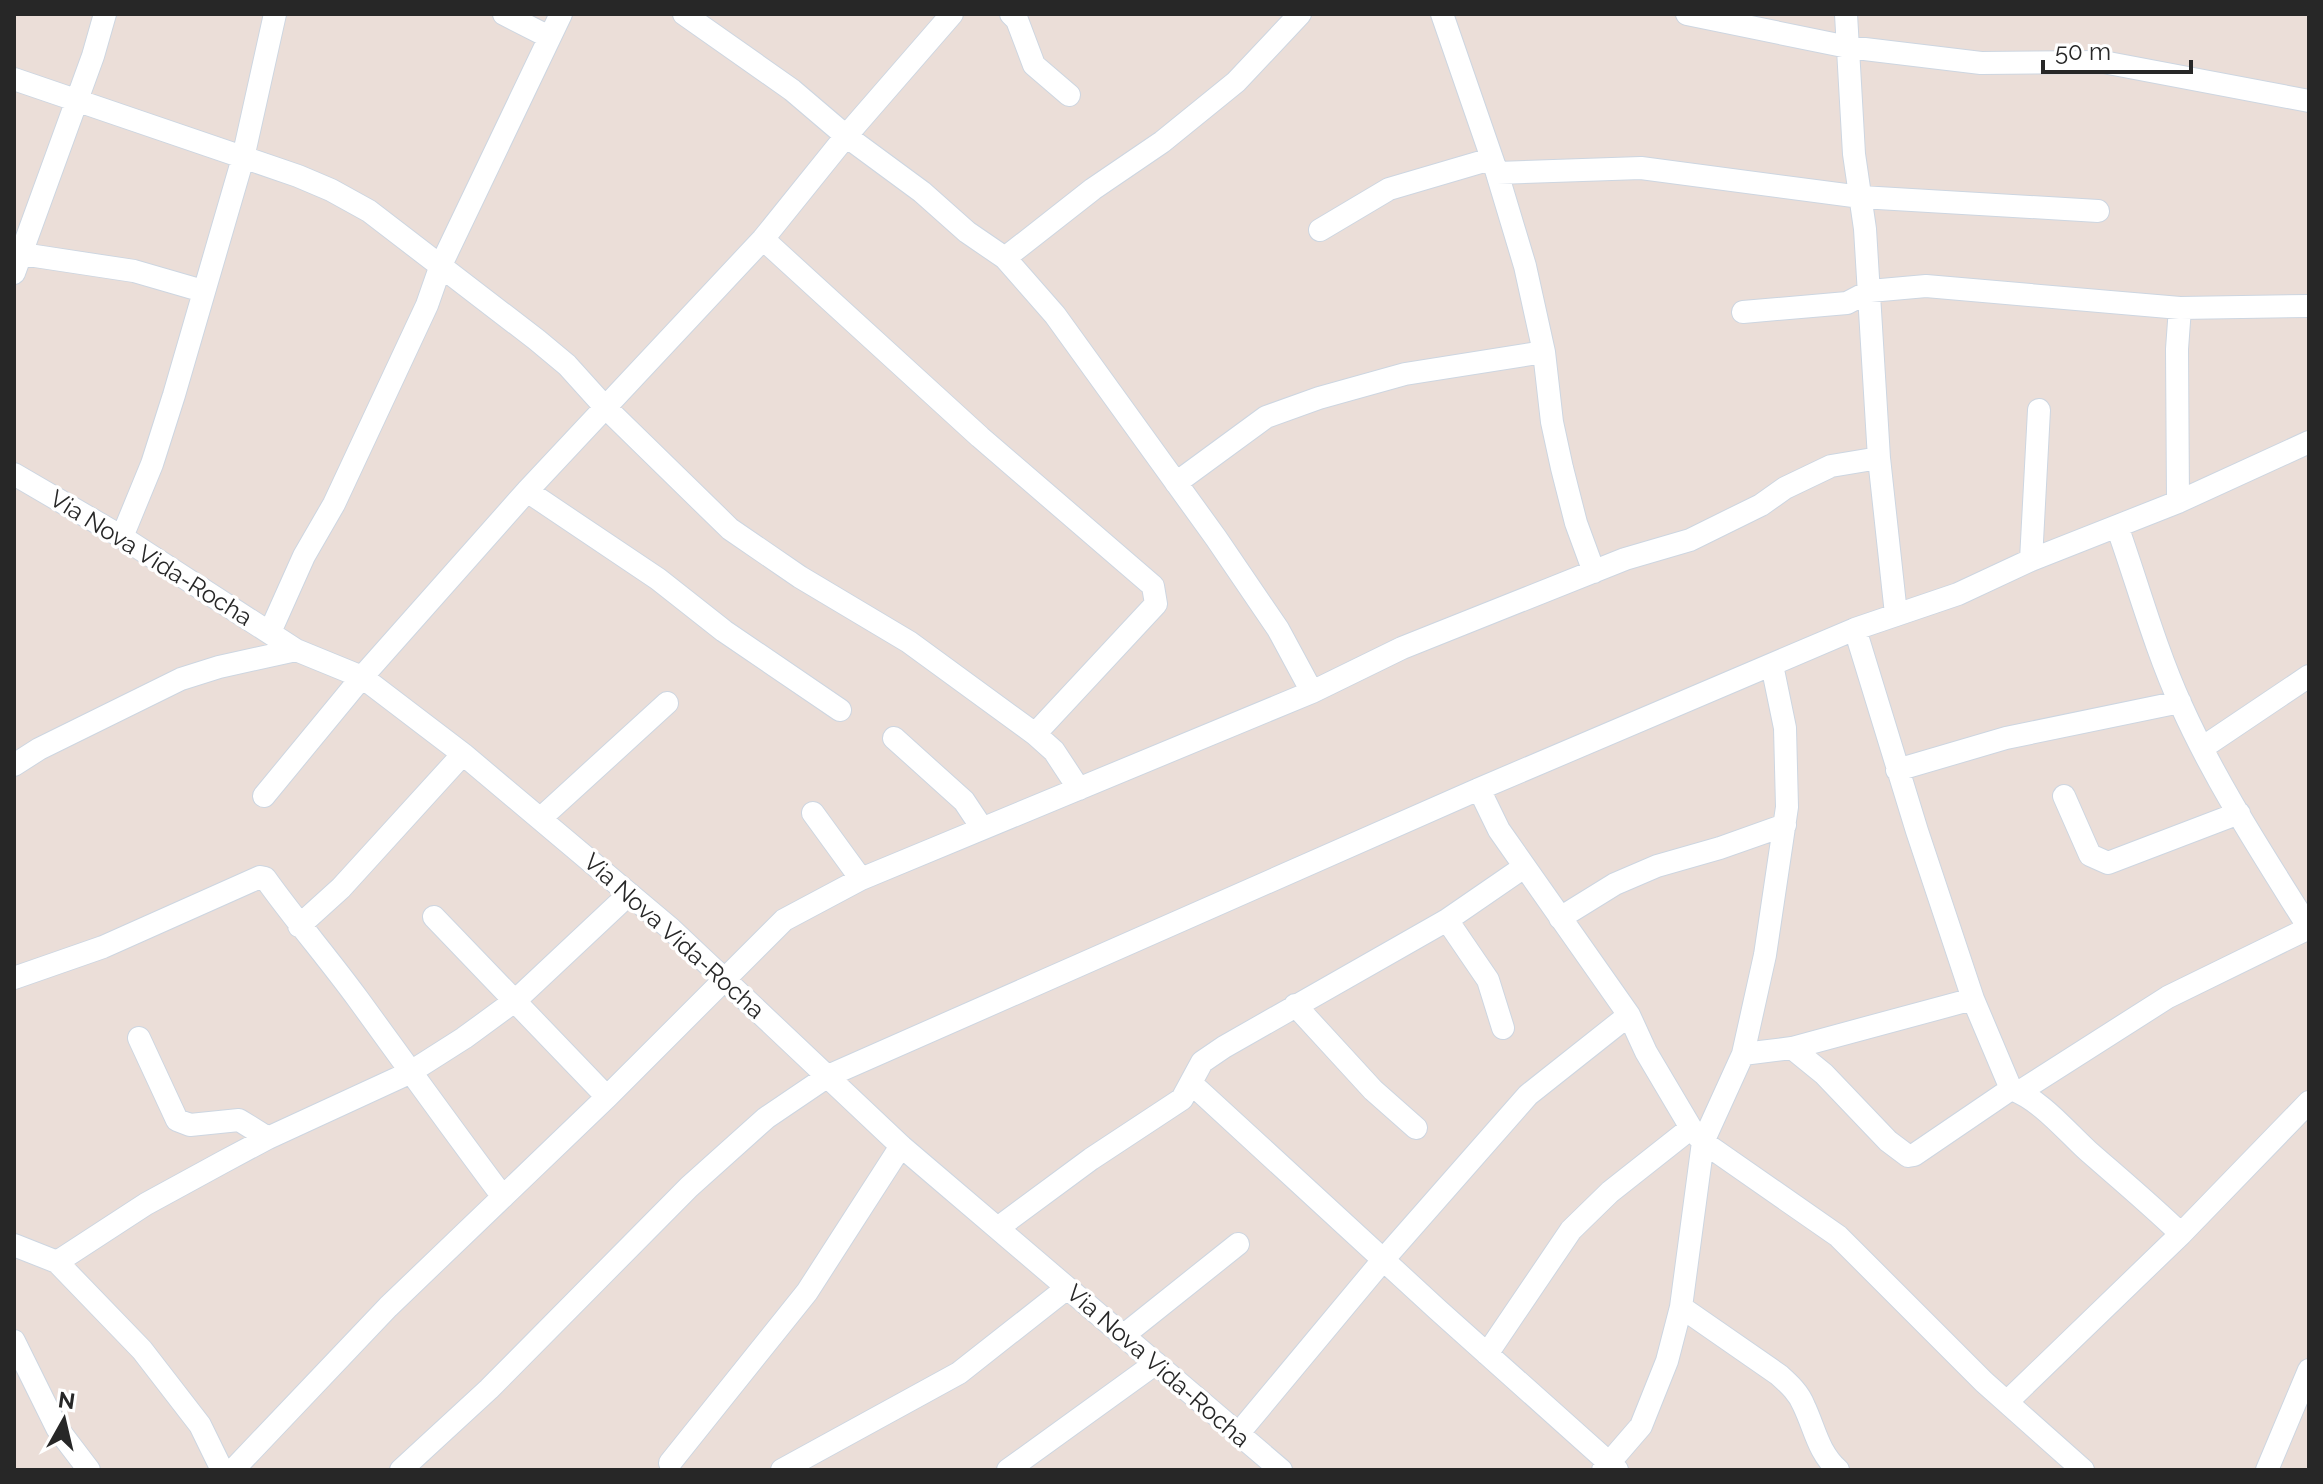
<svg xmlns="http://www.w3.org/2000/svg" width="2323" height="1484" font-family="Raleway,sans-serif">
	<rect width="100%" height="100%" fill="#ebded8"/>
	<g fill="none" stroke-linecap="round" stroke-linejoin="round">
		<defs>
			<path id="minor" d="M504,14L549,37
				M684,14L792,90L846,136L922,192L967,232L1005,258L1055,315L1216,538L1278,629L1312,692
				M1011,14L1017,20L1034,65L1069,95
				M1442,14L1497,173L1525,266L1544,352L1552,422L1562,468L1576,523L1594,572
				M1687,14L1848,47L1981,63L2103,62L2309,101
				M1846,14L1854,154L1865,229L1879,458L1896,614
				M14,79L298,176L331,190L369,211L537,340L567,365L604,406L730,529L800,577L909,642L1035,734L1054,751L1079,789
				M1497,173L1641,168L1861,197L2098,211
				M1320,230L1389,189L1491,159
				M763,239L980,437L1153,586L1156,604L1035,734
				M22,254L134,271L203,291
				M1005,258L1093,189L1162,142L1236,82L1300,14
				M14,273L93,56L105,14
				M1743,312L1847,303L1870,291L1926,286L2180,308L2309,306
				M14,474L122,537L296,650L362,677L463,754L671,929L901,1146L1281,1470
				M1176,483L1266,417L1319,398L1405,374L1544,352
				M527,491L658,579L724,631L840,710
				M2178,502L2177,349L2180,308
				M2117,526C2138,585 2155,648 2181,705C2216,783 2264,856 2309,928
				M122,537L152,464L174,395L243,158L275,14
				M2031,560L2039,410
				M1855,629L1917,831L1973,999L2011,1089C2041,1100 2065,1130 2088,1151C2120,1179 2151,1205 2181,1234
				M270,632L304,556L334,504L427,305L441,265L561,14
				M894,738L964,801L982,828
				M2202,748L2309,676
				M14,765L39,749L181,679L219,667L296,650
				M1897,770L2006,738L2180,702
				M1479,789L1499,830L1629,1015L1646,1052L1691,1128L1703,1142L1838,1236L1984,1382L2083,1470
				M264,796L362,677L527,491L763,239L846,136L952,14
				M2064,796L2090,855L2108,863L2239,813
				M813,813L861,879
				M541,818L667,703
				M434,917L607,1097
				M1560,918L1615,884L1657,866L1720,848L1785,825
				M1447,920L1488,980L1503,1028
				M299,926L341,888L463,754
				M14,978L103,947L260,877L265,878C295,920 328,958 358,999C406,1065 454,1132 503,1197
				M1295,1005L1373,1090L1416,1128
				M139,1038L177,1120L190,1125L239,1120L268,1138
				M1792,1048L1824,1074L1888,1141L1908,1156L1914,1155L2011,1089
				M1743,1054L1792,1048L1973,999
				M1192,1084L1438,1310L1617,1470
				M2019,1092L2168,997L2309,928
				M999,1227L1091,1159L1182,1099L1202,1062L1224,1047L1447,920L1524,867
				M14,1245L57,1262L142,1350L200,1425L222,1470
				M57,1262L146,1204L223,1162L268,1138L409,1073L464,1038L516,1000L628,895
				M1681,1307L1779,1375C1789,1384 1799,1393 1804,1406C1815,1429 1818,1452 1838,1470
				M1124,1335L1238,1244
				M14,1341L57,1428L89,1470
				M1487,1354L1571,1230L1610,1192L1691,1128
				M2008,1401L2181,1234L2309,1102
				M1238,1434L1383,1260L1528,1095L1629,1015
				M670,1463L807,1292L901,1146
				M233,1470L388,1307L607,1097L784,920L861,879L1312,692L1402,648L1625,559L1690,540L1761,505L1785,488L1831,466L1879,458
				M401,1470L489,1389L689,1187L766,1118L828,1076L1479,789L1855,629L1958,594L2031,560L2178,502L2309,442
				M782,1470L959,1373L1067,1288
				M1008,1470L1156,1363
				M1603,1470L1641,1426L1667,1361L1681,1307L1703,1142L1743,1054L1765,955L1787,807L1785,728L1772,665
				M2267,1470L2309,1370"/>
		</defs>
		<use href="#minor" stroke="#cdd6e1" stroke-width="24"/>
		<use href="#minor" stroke="#fff" stroke-width="22"/>
	</g>
	<g text-anchor="middle" stroke-width="7" stroke-linejoin="round" paint-order="stroke">
		<g font-size="24" fill="#272727" stroke="#fff">
			<text transform="translate(151 558) rotate(32)" y="8">Via Nova Vida-Rocha</text>
			<text transform="translate(674 936) rotate(42)" y="8">Via Nova Vida-Rocha</text>
			<text transform="translate(1158 1366) rotate(41)" y="8">Via Nova Vida-Rocha</text>
		</g>
	</g>
	<rect width="2323" height="1484" fill="none" stroke="#272727" stroke-width="32"/>
	<g transform="translate(64 1420) rotate(8)" stroke="#ffffff" stroke-width="6" paint-order="stroke">
	<path d="M0-6L14 30L0 20L-14 30Z" fill="#272727"/>
	<text y="-12" font-size="22" font-weight="bold" text-anchor="middle" fill="#272727">N</text>
	</g>
	<path d="M2043 60v12h148v-12" fill="none" stroke="#272727" stroke-width="4"/>
	<text x="2055" y="60" font-size="24" fill="#272727" stroke="#ffffff" stroke-width="6" paint-order="stroke">50 m</text>
</svg>
